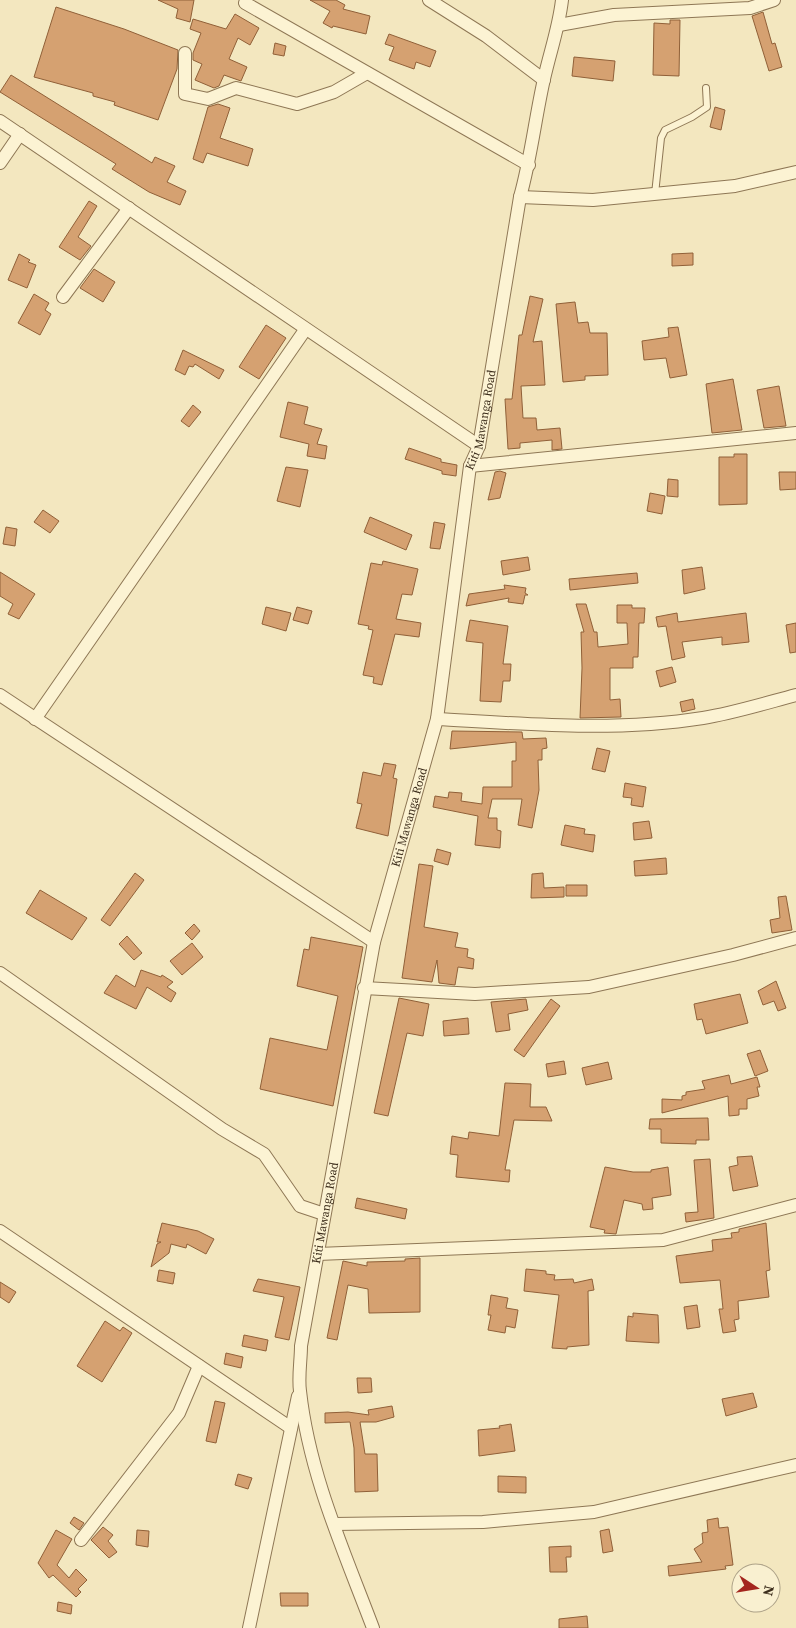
<svg xmlns="http://www.w3.org/2000/svg" width="796" height="1628" font-family="'Source Serif 4',serif">
	<rect width="100%" height="100%" fill="#f3e7bf"/>
	<path fill="#d5a171" stroke="#906038" d="M158,0H194L190,22L176,18L178,9Z
		M310,0H336L345,5L343,9L370,16L366,34L333,26L332,28L323,23L330,11Z
		M56,7L124,29L178,50L177,69L158,120L114,105L115,102L93,96V93L34,77Z
		M763,12L772,44L775,43L782,67L769,71L752,16Z
		M235,14L259,28L250,45L238,38L229,59L247,67L241,81L224,75L219,86L214,88L195,80L202,64L193,60V53L201,33L190,29L193,19L226,29Z
		M670,20H680L679,76L653,75L654,23L670,24Z
		M389,34L436,51L430,67L416,62L414,69L389,60L394,47L385,44Z
		M275,43L286,46L284,56L273,54Z
		M574,57L615,61L613,81L572,76Z
		M11,75L152,163L155,157L175,166L167,182L186,191L180,205L149,192L112,169L116,164L0,92Z
		M218,104L230,108L220,138L253,149L248,166L207,153L203,163L193,159L208,107Z
		M715,107L725,110L721,130L710,127Z
		M89,201L97,206L78,237L91,246L80,260L59,247Z
		M693,253V265L672,266V254Z
		M19,254L30,260L28,262L36,265L27,288L8,280Z
		M94,269L115,282L103,302L80,288Z
		M34,294L49,303L45,310L51,314L40,335L18,323Z
		M530,296L543,299L533,342L542,341L545,385L521,386L523,418H536L537,430L560,428L562,449L552,450V440L520,443V448L508,449L505,399H512L519,335H522Z
		M575,302L578,323L588,322L590,333H607L608,375L585,376V380L563,382L556,304Z
		M266,325L286,338L259,379L239,367Z
		M678,327L687,375L670,378L666,358L644,360L642,341L669,337L668,328Z
		M183,350L224,370L219,379L195,364L193,367L189,366L185,375L175,370Z
		M733,379L742,430L712,433L706,384Z
		M779,386L786,426L764,428L757,390Z
		M288,402L308,407L304,424L322,429L317,444L327,446L325,459L307,456L309,444L280,437Z
		M193,405L201,412L189,427L181,421Z
		M409,448L441,459V462L457,465L456,476L442,474V471L405,459Z
		M734,454H747V504L719,505V457H734Z
		M286,467L308,470L300,507L277,501Z
		M500,471L506,473L500,498L488,500L495,472Z
		M779,472H796V489L780,490Z
		M668,479L678,480V497L667,496Z
		M650,493L665,496L662,514L647,511Z
		M43,510L59,521L50,533L34,522Z
		M370,517L412,535L406,550L364,532Z
		M434,522L445,524L440,549L430,548Z
		M6,527L17,529L15,546L3,544Z
		M528,557L530,570L503,575L501,561Z
		M383,561L418,569L412,595L402,594L396,619L421,623L419,637L395,634L382,685L373,683L374,677L363,675L373,630L368,629L369,626L358,624L371,563L382,565Z
		M702,567L705,589L684,594L682,570Z
		M0,572L35,594L19,619L8,614L13,604L0,596Z
		M637,573L638,583L570,590L569,579Z
		M504,585L526,588L525,593L528,595H525L523,604L508,602L509,598L466,606L469,594L505,589Z
		M576,604H586L594,632H597L598,647L628,644L627,623H617V605H632V608H645L644,623H639L638,657H633V668H610V700L620,699L621,717L580,718L582,668L581,632H584Z
		M266,607L291,613L286,631L262,624Z
		M297,607L312,611L308,624L293,620Z
		M677,613L678,622L746,613L749,642L722,645V637L682,642L685,657L672,660L666,626L658,627L656,617Z
		M470,620L508,626L503,664H511L510,681H503L501,702L480,701L483,643L466,641Z
		M796,623V652L790,653L786,625Z
		M672,667L676,682L660,687L656,671Z
		M693,699L695,709L682,712L680,702Z
		M452,731L522,732L523,739L546,738L547,748L542,749V760H538L539,790L532,828L518,825L522,799H492L488,818H497V830L501,831L500,848L475,845L478,816L433,807L435,796L448,798L449,792L462,793L461,801L482,804L483,787H512V761H516V742L450,749Z
		M597,748L610,751L605,772L592,769Z
		M384,763L396,765L393,778L397,779L388,836L356,828L362,804L357,803L363,772L381,776Z
		M625,783L646,787L643,807L631,805L632,798L623,797Z
		M649,821L652,838L634,840L633,823Z
		M565,825L585,829L584,834L595,835L593,852L561,845Z
		M437,849L451,853L448,865L434,861Z
		M666,858L667,874L635,876L634,861Z
		M419,864L433,866L424,927L458,933L455,947L468,949L467,957L474,959L473,969L458,967L455,985L439,983L437,960L432,982L402,978Z
		M135,873L144,880L110,926L101,920Z
		M543,873L544,888L564,887V897L531,898L532,874Z
		M566,885H587V896H566Z
		M40,890L87,918L72,940L26,913Z
		M786,896L792,930L772,933L770,920L780,918L778,897Z
		M194,924L200,931L192,940L185,933Z
		M127,936L142,953L134,960L119,944Z
		M311,937L363,947L333,1106L260,1089L270,1038L327,1050L338,996L297,986L304,949L309,950Z
		M192,943L203,957L182,975L170,961Z
		M141,970L161,977L162,975L173,982L167,987L176,993L171,1002L147,987L136,1009L104,993L116,975L135,987Z
		M776,981L786,1008L778,1011L774,1001L763,1005L758,991Z
		M740,994L748,1023L706,1034L702,1019L697,1020L694,1004Z
		M399,998L429,1004L423,1036L407,1033L388,1116L374,1113Z
		M526,999L528,1010L508,1014L510,1030L496,1032L491,1002Z
		M551,999L560,1006L524,1057L514,1050Z
		M468,1018L469,1034L444,1036L443,1021Z
		M760,1050L768,1071L755,1076L747,1054Z
		M564,1061L566,1074L548,1077L546,1064Z
		M608,1062L612,1079L586,1085L582,1068Z
		M729,1075L731,1084L757,1077L760,1087H757L759,1096L747,1099V1109H739V1115L729,1116L728,1096L662,1113V1099L682,1100V1096L686,1095V1092L705,1089L702,1081Z
		M505,1083L531,1084L530,1107H546L552,1121L514,1120L505,1170H510L509,1182L456,1177L458,1155L450,1154L452,1136L468,1139L469,1132L499,1136Z
		M708,1118L709,1140H696V1144L661,1143V1129H649L650,1119Z
		M752,1156L758,1186L733,1191L729,1167L738,1165L737,1157Z
		M710,1159L714,1218L686,1222L685,1213L698,1212L694,1160Z
		M605,1167L633,1172H651V1170L668,1167L671,1195L652,1198L653,1209L643,1210L642,1204L624,1200L616,1234L604,1233L605,1230L590,1227Z
		M357,1198L407,1209L405,1219L355,1208Z
		M162,1223L198,1231L214,1239L206,1254L187,1244L186,1248L171,1244L169,1253L151,1267L157,1244L161,1242H157Z
		M766,1223L770,1270L766,1271L769,1297L738,1301L739,1319L734,1320L736,1331L723,1333L719,1309H723L720,1280L680,1283L676,1256L713,1251L712,1240L732,1238L731,1233L739,1232V1229Z
		M420,1258V1312L369,1313L368,1289L348,1285L337,1340L327,1338L343,1261L367,1266V1262L405,1261V1259Z
		M526,1269L546,1271V1274L555,1275L554,1280L573,1279L574,1283L592,1279L594,1290L588,1291L589,1345L567,1347V1349L552,1348L559,1295L524,1291Z
		M159,1270L175,1273L173,1284L157,1281Z
		M258,1279L300,1287L289,1340L275,1337L284,1297L253,1291Z
		M0,1282L16,1292L9,1303L0,1297Z
		M491,1295L508,1298L506,1308L518,1310L515,1328L506,1326L505,1333L488,1330L491,1315H488Z
		M697,1305L700,1327L687,1329L684,1307Z
		M633,1313L658,1315L659,1343L626,1341L628,1316L633,1317Z
		M105,1321L120,1331L123,1327L132,1333L102,1382L77,1366Z
		M244,1335L268,1340L266,1351L242,1346Z
		M226,1353L243,1357L241,1368L224,1364Z
		M357,1378H371L372,1392L358,1393Z
		M753,1393L757,1407L726,1416L722,1399Z
		M215,1401L225,1403L216,1443L206,1441Z
		M392,1406L394,1417L376,1422H360L365,1454H377L378,1491L355,1492L354,1448L350,1422L325,1423V1413L348,1412L369,1415L368,1410Z
		M511,1424L515,1451L479,1456L478,1430L500,1428L499,1426Z
		M238,1474L252,1478L248,1489L235,1485Z
		M498,1476L526,1477V1493L498,1492Z
		M74,1517L84,1523L79,1530L70,1523Z
		M718,1518L719,1528L728,1527L733,1565L725,1566L726,1569L669,1576L668,1566L702,1562L694,1549L703,1543L702,1533L708,1532L707,1520Z
		M103,1527L113,1535L108,1541L117,1552L109,1558L91,1540Z
		M609,1529L613,1551L603,1553L600,1531Z
		M56,1530L72,1539L57,1565L69,1578L76,1569L87,1580L78,1589L81,1592L76,1597L53,1575L49,1578L38,1563Z
		M137,1530L149,1531L148,1547L136,1545Z
		M571,1546V1557H566L567,1572H550L549,1547Z
		M280,1593H308V1606H281Z
		M58,1602L72,1605L71,1614L57,1611Z
		M587,1616L588,1628H559V1619Z"/>
	<g fill="none" stroke-linecap="round" stroke-linejoin="round">
		<defs>
			<path id="lane" d="M655,194L661,138L665,130L692,117L707,107L706,88"/>
			<g id="street">
				<path d="M429,0L486,36L544,80"/>
				<path d="M245,3L529,165"/>
				<path d="M559,25L614,15L750,8L774,0"/>
				<path d="M185,53V94L208,99L236,88L297,104L334,92L367,73"/>
				<path d="M0,121L479,446"/>
				<path d="M0,163L20,134"/>
				<path d="M520,197L593,200L735,186L796,172"/>
				<path d="M63,297L129,208"/>
				<path d="M470,466L796,433"/>
				<path d="M0,695L374,942"/>
				<path d="M35,719L305,330"/>
				<path d="M437,719C525,724 615,732 703,718C734,713 766,703 796,695"/>
				<path d="M0,973L222,1129L264,1154L300,1206L324,1214"/>
				<path d="M364,988L475,994L589,987L733,955L796,938"/>
				<path d="M0,1231L291,1428"/>
				<path d="M318,1254L663,1240L796,1205"/>
				<path d="M334,1524L483,1522L594,1512L796,1465"/>
				<path d="M81,1540L179,1413L199,1366"/>
				<path d="M249,1628L298,1396"/>
				<path id="s1" d="M373,1628C344,1551 309,1474 300,1391C298,1377 301,1360 301,1346L374,942L437,719L470,466L479,446L520,197C531,158 535,119 544,79C550,52 559,27 562,0"/>
			</g>
		</defs>
		<use href="#lane" stroke="#8e7755" stroke-width="8"/>
		<use href="#street" stroke="#8e7755" stroke-width="14"/>
		<use href="#lane" stroke="#fcf3d3" stroke-width="6"/>
		<use href="#street" stroke="#fcf3d3" stroke-width="12"/>
	</g>
	<g text-anchor="middle" stroke-width="4" stroke-linejoin="round" paint-order="stroke">
		<g font-size="12" fill="#3c2d1b" stroke="#f9f0d0">
			<text dy="4" stroke="none"><textPath href="#s1" startOffset="1239">Kiti Mawanga Road</textPath></text>
			<text dy="4" stroke="none"><textPath href="#s1" startOffset="834">Kiti Mawanga Road</textPath></text>
			<text dy="4" stroke="none"><textPath href="#s1" startOffset="429">Kiti Mawanga Road</textPath></text>
		</g>
	</g>
	<g transform="translate(756 1588) rotate(102)"><circle r="24" fill="#f9f0d0" stroke="#ada288"/>
	<path d="M0-4L9 19L0 12L-9 19Z" fill="#a4261e"/>
	<text y="-8" font-size="14" font-weight="bold" text-anchor="middle" fill="#3c2d1b">N</text>
	</g>
</svg>
